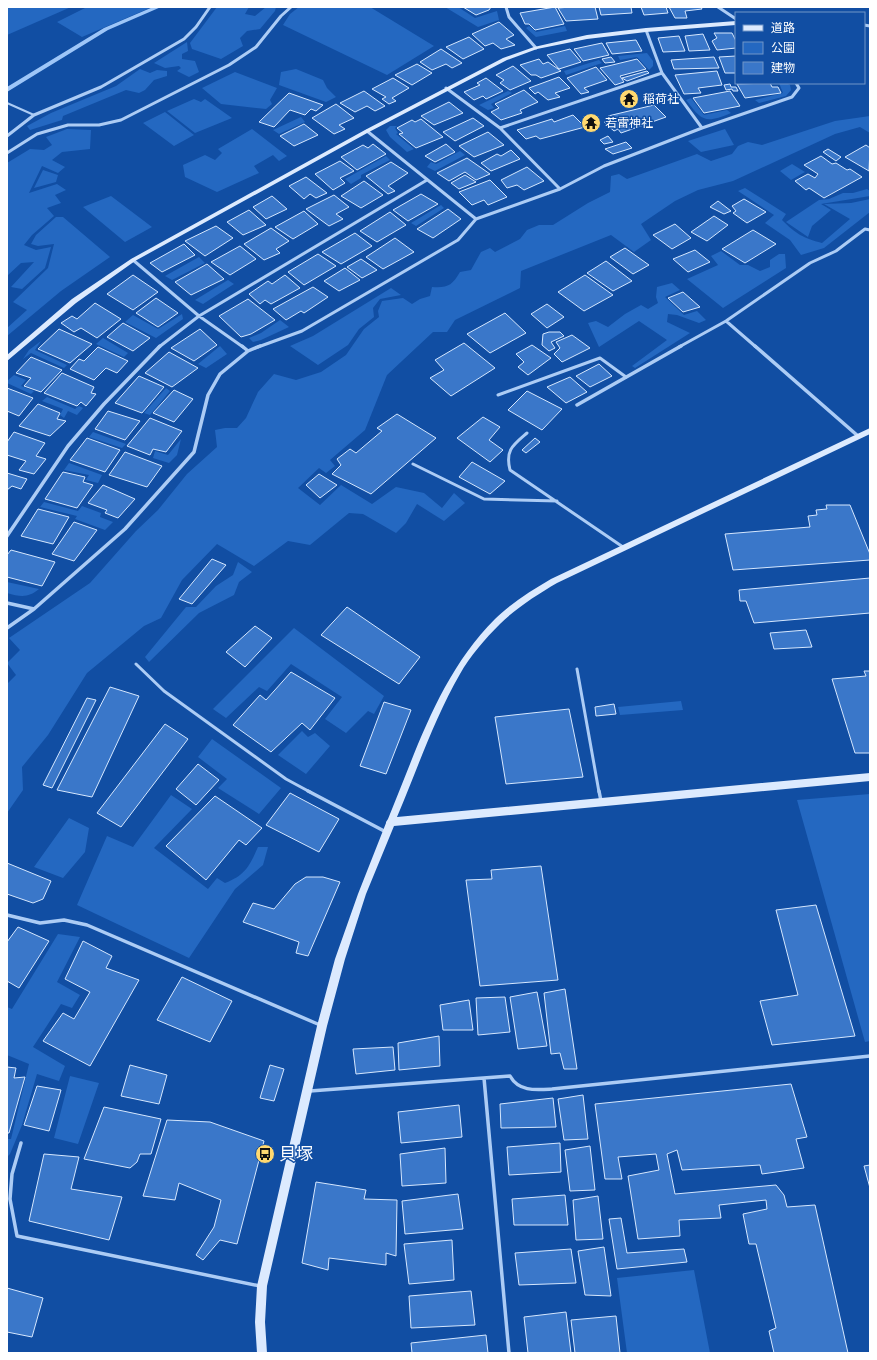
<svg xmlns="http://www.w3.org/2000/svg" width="877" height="1360" font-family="'Work Sans','Noto Sans JP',sans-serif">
	<rect width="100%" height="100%" fill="#114ea3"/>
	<path fill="#2468c1" d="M7,7H71L7,35Z
		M87,7H152L82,37L57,22Z
		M217,7H249L245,14L255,16L266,7H276L275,11L260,29L247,31L240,38L243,46L221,59L192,49L190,43Z
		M299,7H370L434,46L387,75L283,25L290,14Z
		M445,7H458L475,18L497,11L499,20L478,27Z
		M529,26L536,32L565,26L567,31L536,37L526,28Z
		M187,42L188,51L182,54V59L195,61L199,72L189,77L177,71L181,68L179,66L165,68L154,63Z
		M647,53L653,61V66L649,70L637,57L620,60L618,56Z
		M599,60L602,63L566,75L564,71Z
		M140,69L150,73L157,70L167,71V76L154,80L145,90L139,93L126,90L63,116L62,120L30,130L27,126L51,113L116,86Z
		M296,69L323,80L327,88L336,97L326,102L279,85L281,72Z
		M235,72L277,88L270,100L272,104L266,109L221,104L202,88Z
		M779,83H786L790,85L791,90L786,96L759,103L755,100L783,93Z
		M508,91L512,93L491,104L494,108L488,110L479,105Z
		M691,98L704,115L727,110L731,113C705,124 702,121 686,100Z
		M194,99L201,102L205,99L232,118L195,133L167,111Z
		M165,112L194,135L174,146L143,123Z
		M870,116V133L860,127L835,134L733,181L698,190L675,201L641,224L651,240L634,252L611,235L521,271L520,288L455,320L447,332H433L387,375L365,430L330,460L335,466L326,473L319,468L298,488L320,505L341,485L372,504L396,487L424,493L442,508L454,493L465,503L444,521L417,504L406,523L396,533L363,514L349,513L310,545L288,541L254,566L217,544L182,580L161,618L144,626L87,673L48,735L22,767L23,790L7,813V684L16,675L7,663L20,650L9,638L90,583L136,531L158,510L187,474L217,447L215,430L225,428H237L246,418L258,392L274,374L296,380L321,372L346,355L364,329L379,317L378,311L382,301L403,298L412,304L420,299L430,296L432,287C447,288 452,286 460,272L471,270L481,252L490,248L495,252L520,239L527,230L539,225H553L588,203L610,192L611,176L619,174L627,179L697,154L711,161L732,154L738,146L748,142L762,145L835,121Z
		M301,117L305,122L279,134L273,130Z
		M390,126H397L395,128L398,133L396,134L414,149L407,152L390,137L386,130Z
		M67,129L91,130L90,149L62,152L52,160L65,167L58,173L42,166L29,193L57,184L66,190L55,195L61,203L47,208L54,216L32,235L24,245L36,250L51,247L45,268L22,289L11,287L34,262L21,263L7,276V163L30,149L44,150L52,145L46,137Z
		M252,129L287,156L279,161L273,155L254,166L259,173L217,192L185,177L183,165L205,155L215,160L222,153L218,149Z
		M725,129L734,145L701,152L688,141Z
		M460,151L465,155L435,171L427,167L431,162L436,164Z
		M386,156L390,160L361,175V178L351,184L345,179Z
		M792,164L805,172L791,180L780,171Z
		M43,170L58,175L56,182L34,188Z
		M745,188L786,214L782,220C796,234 803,238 822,243L850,219L824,204L851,203L870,199V212L824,248L801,255L790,240L765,223L774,215L738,191Z
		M867,189L870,191V196L821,204L831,210L812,226L808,237L786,222L819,200L829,199L843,193H853Z
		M111,196L152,227L125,242L83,207Z
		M441,205L444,208L416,226L411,223Z
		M56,217H63L110,257L61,291L7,336V328L27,310L13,302L48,268L54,244L38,246L31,244L36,235Z
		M721,251L740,265H748L760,271L770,267V260L779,254H785L786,268L723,308L687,279L718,265L711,256Z
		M199,257L205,263L172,280L165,276Z
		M228,280L234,284L203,304L195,300Z
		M672,283L680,290L665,297L684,315L697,311L706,320L699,323L677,315L668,314L667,322L690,333L635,368L632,366L667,340L639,321L599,347L588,323L596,321L608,327L625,314L641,305L648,309L658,303L656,297L657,287Z
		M391,288L401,295L380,299L373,308L374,317L359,329L348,345L318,365L290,346L313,336Z
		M182,314L183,319L156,338L125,322L133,315L158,329Z
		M280,320L289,327L261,340L253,342L249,338L261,333Z
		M103,338L128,353L124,357L96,344Z
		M41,341L35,350L67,365L64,368L31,353L23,359L29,350Z
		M220,346L227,354L206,368L198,364Z
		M14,375L26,380L21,386L34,391L31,394L7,383V381Z
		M166,388L170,391L150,415L144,413Z
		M47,397L75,409L79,406L83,408L77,415L68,411L64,418L60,415L63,409L42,401Z
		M93,432L126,444L122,448L89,437Z
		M181,439L177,455L169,463L153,458L155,451L168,455Z
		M69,463L102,475L98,483L86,480L89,475L64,470Z
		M44,502L78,511L82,506L101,513L100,517L113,522L105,530L75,519L77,516L40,507Z
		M238,562L252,572L239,582L234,595L199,613L149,662L145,657L186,607H196L216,586L233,575Z
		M7,582L39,589C28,598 21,597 7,593Z
		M294,628L384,696L374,714L368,711L346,733L325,719L342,697L291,664L267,691L259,687L226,718L213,709Z
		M681,701L683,710L620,715L618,707Z
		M302,731L308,737L315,733L330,746L306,774L278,755Z
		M212,739L281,788L259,814L218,788L227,779L198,757Z
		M870,794V1041L865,1042L797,800Z
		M171,795L192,809L154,848L208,889L217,878L225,883C245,875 249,867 258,847H268L263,865L235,889L189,958L77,905L107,836L133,847Z
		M69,818L89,828L85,852L63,878L34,867Z
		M58,934L80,937L57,982L80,995L72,1008L61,1004L33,1047L65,1066L59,1081L37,1074L22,1125L10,1154L7,1157V1139H11L29,1064L7,1055V1007L12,1009Z
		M70,1076L99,1083L78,1144L54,1138Z
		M694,1270L710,1353H627L617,1278Z"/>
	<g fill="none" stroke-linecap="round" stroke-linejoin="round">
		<path fill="#9ec6f8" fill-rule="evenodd" d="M153,7H161L108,30L7,92V87L104,28Z"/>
	</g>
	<path fill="#3a77c9" stroke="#d5e7fe" d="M463,7H491L489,10L476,15Z
		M555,7L564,24L535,30L529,24H525L520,13Z
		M571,7H595L598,19L566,21L558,8Z
		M599,7H631L632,13L601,15Z
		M641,7H666L668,13L644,15Z
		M669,7H701L702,9L685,11L687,18H675Z
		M499,22L514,35L506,39L515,45L501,49L493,43L485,46L472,34Z
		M714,33H732L736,41V48L717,50L712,41L717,38Z
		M703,34L710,50L689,51L685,36Z
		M679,36L685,51L663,52L658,38Z
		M469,37L484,49L463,59L446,47Z
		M636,40L642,51L612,54L606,43Z
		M602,43L609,55L583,61L574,49Z
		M441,49L462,63L452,68L446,64L432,70L420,62Z
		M570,49L581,62L559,69L547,55Z
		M736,56V73H725L719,57Z
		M611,57L615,62L605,63L602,59Z
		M714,57L719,68L674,69L671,60Z
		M539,59L543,64L548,62L561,71L541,78L536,75H531L520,65Z
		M637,59L646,69L620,76L624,82L615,85L600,68Z
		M417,64L432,73L412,85L395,75Z
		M513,66L531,81L510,90L500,83L504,80L496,75Z
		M596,67L607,80L584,88L589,92L581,94L567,78Z
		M647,71L649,73L627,81L622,78Z
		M717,71L722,85L698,88L701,93L684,94L675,75Z
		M559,77L570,88L555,93L560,97L548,100L538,92L535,94L529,88Z
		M393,78L409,88L392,98L396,101L389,104L382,99L386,97L372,89Z
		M486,78L503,91L486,99L483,96L474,100L464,92L480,85L477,83Z
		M770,83L772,87H778L781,93L745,98L737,84Z
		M730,84L731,87H736L738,91H733L732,89L726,90L724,85Z
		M524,90L538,102L520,110L522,113L501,120L491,112L499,108L495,104Z
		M364,91L385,106L375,111L367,106L355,112L340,103Z
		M730,91L740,106L704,113L693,98Z
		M289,93L323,105L316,111L311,109L305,115L290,110L274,127L259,122Z
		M449,102L463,113L434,125L421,116Z
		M336,104L354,118L339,125L345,129L334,134L312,118Z
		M654,105L666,117L621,133L618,129L614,131L604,122L610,120L608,116Z
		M573,115L585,127L540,139L536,136L526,139L517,130L552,119L554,122Z
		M473,118L484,126L455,141L443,132Z
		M421,119L443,137L416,148L399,134L403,133L397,128L412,120L415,122Z
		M304,124L318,135L294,146L280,136Z
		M488,132L504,145L474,157L459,146Z
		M608,136L613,142L604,144L600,140Z
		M626,142L632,148L613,154L605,149Z
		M373,144L386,154L357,170L341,157L363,145L368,148Z
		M446,144L455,152L435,162L425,156Z
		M866,145L870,148L869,171L845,157Z
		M828,149L841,157L836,161L823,152Z
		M511,150L520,159L491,171L481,163L497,154L501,156Z
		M821,156L832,164L836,163L847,170L850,169L862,177L824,198L809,188L806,190L795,181L808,174L815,178L818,174L804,165Z
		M467,158L490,174L476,180L465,172L449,181L437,173Z
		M340,161L354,171L340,178L345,183L333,190L315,174Z
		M391,162L408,173L388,186L395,191L388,194L366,176Z
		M527,167L544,181L524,190L517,185L507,188L501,180Z
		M465,175L476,182L459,189L451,183Z
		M306,177L327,193L316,198L310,194L304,199L289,186Z
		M490,180L507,197L488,205L484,200L472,205L459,192Z
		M364,181L383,195L361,208L341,196Z
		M421,194L438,204L408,221L393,210Z
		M334,195L349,207L336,214L343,219L329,226L306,209Z
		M272,196L287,209L266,219L253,207Z
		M744,199L766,212L747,223L733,213L736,211L732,206Z
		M718,201L731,211L724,214L710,207Z
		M448,209L461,219L433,238L417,229Z
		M249,210L266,225L243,235L227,222Z
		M304,211L318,224L293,239L275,227Z
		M390,212L406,225L377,242L360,231Z
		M714,216L728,225L707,241L691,232Z
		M675,224L691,238L672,249L653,235Z
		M216,226L233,238L205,256L185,241Z
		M271,228L289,241L276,249L280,253L264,260L244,244Z
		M753,230L776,244L745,263L722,249Z
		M355,233L372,246L341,264L322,252Z
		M395,238L414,252L383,269L366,257Z
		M184,244L195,255L162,272L150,263Z
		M240,246L256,259L230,275L211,262Z
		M625,248L649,265L633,274L610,257Z
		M695,250L710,262L688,272L673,259Z
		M318,254L336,266L304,285L288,272Z
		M361,259L377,270L362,278L347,267Z
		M606,261L632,281L613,291L587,273Z
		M207,264L224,279L191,295L175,282Z
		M345,268L360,280L339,291L324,281Z
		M133,275L158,292L133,310L107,294Z
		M285,275L300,288L271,304L265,300L260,304L249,294L268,281L272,284Z
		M585,275L613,295L584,311L558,292Z
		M313,287L328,297L304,313L301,311L286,320L273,309Z
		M683,292L700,307L683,312L668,298Z
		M156,298L178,313L158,327L136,313Z
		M248,299L275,320L251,334L241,337L219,316Z
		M95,303L121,319L97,338L81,328L74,332L61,323L72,316L77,319Z
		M547,304L564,317L547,328L531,314Z
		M505,313L526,333L490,353L467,334Z
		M123,323L150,338L133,351L107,337Z
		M59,329L92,344L70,363L38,349Z
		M200,329L217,345L194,361L171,348Z
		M549,332H560L564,336L551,342L555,348L549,351L542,345L543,334Z
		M572,335L590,348L562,362L554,354L560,348L556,342Z
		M464,343L495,368L451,396L430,378L444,370L435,360Z
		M532,345L551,358L528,375L518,367L524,362L516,354Z
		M98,347L128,361L117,373L106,368L94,380L70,369L79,359L84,361Z
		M169,352L198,368L172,387L145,373Z
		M31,357L62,370L41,392L24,386L31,378L16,373Z
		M599,364L612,376L590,387L576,376Z
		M62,373L94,387L91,393L96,394L86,406L81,402L77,406L44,393Z
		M139,376L164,387L142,413L115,403Z
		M570,377L587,392L566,403L547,387Z
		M7,388L33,398L19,416L7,411Z
		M174,390L193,399L174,422L153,413Z
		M527,391L562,409L542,430L508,410Z
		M38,404L60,413L57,419L66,421L50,436L19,426Z
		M108,411L140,421L125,440L95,429Z
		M397,414L436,438L371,494L332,474L341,465L337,459L350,449L356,453L382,431L377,428Z
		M483,417L500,427L489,440L503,450L490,462L457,438Z
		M150,418L182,431L166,452L153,449L150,455L127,446Z
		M14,432L45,443L36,456L46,459L34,474L19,470L26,461L7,455V442Z
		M87,438L120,450L105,472L70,460Z
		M535,438L540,442L526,453L522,450Z
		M125,452L162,466L147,487L109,475Z
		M472,462L505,481L490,494L459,477Z
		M63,472L85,477L83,482L93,485L77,508L45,499Z
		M7,473L27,479L21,489L12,486L7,490Z
		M319,474L337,485L320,498L306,485Z
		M103,485L135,499L118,518L105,513L107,510L88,503Z
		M826,505H850L870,554V560L733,570L725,534L810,527L808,516L817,515L816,510L827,509Z
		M38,509L69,517L53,544L21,536Z
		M74,522L97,530L74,561L52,554Z
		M11,550L55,562L42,586L7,577V555Z
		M212,559L226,565L192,604L179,599Z
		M870,578V613L754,623L746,601H740L739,590Z
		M347,607L420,657L399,684L321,635Z
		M255,626L272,638L245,667L226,652Z
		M806,630L812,647L774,649L770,633Z
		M864,671H870V753H855L832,679L866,676Z
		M291,672L335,698L310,730L302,723L271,752L233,725L260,695L266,700Z
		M110,687L139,696L92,797L57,790Z
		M87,698L96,700L52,788L43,785Z
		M384,702L411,710L386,774L360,766Z
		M614,704L616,714L596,716L595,707Z
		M569,709L583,777L506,784L495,717Z
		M165,724L188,739L121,827L97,813Z
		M198,764L219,780L196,805L176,789Z
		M290,793L339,819L319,852L266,825Z
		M215,796L262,828L246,845L239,840L206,880L166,846Z
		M7,863L51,881L43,899L33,903L7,894Z
		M541,866L558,980L480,986L466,880L492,879L491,870Z
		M306,877H323L340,882L308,956L296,953L299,942L243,922L253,903L274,909L295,884Z
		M816,905L855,1036L772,1045L760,1001L798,995L776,910Z
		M18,927L49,941L19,988L7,981V942Z
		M83,941L112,956L106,968L139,980L90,1066L43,1041L63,1013L74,1019L90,992L65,979Z
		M182,977L232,1001L210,1042L157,1020Z
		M565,989L577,1069H564L560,1053L551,1054L544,993Z
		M537,992L547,1046L518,1049L510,997Z
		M505,997L510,1032L478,1035L476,998Z
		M469,1000L473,1030H443L440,1005Z
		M439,1036L440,1066L399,1070L398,1043Z
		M393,1047L395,1070L356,1074L353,1049Z
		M130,1065L167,1075L159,1104L121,1096Z
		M270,1065L284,1069L274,1101L260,1098Z
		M7,1067L16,1068L14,1078L25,1077L9,1133H7Z
		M791,1084L807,1137L796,1139L804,1168L762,1174L760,1165L682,1170L677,1150L667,1154L675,1194L776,1185L784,1195L787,1207L815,1205L848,1353H774L769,1331L776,1328L756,1244H749L743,1214L767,1209L766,1200L719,1205L721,1218L679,1220L680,1236L638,1239L628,1176L659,1170L656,1154L618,1157L622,1179H605L595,1104Z
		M37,1086L61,1090L49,1131L24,1125Z
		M583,1095L588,1139L564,1140L558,1099Z
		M553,1098L556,1127L501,1128L500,1104Z
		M459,1105L462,1137L401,1143L398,1112Z
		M104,1107L161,1119L151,1154H140L137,1162L130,1168L84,1159Z
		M167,1120L210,1122L264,1141L237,1244L220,1240L203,1260L196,1255L214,1227L221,1200L179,1183L175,1200L143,1196Z
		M560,1143L561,1172L509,1175L507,1147Z
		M590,1146L595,1190L570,1191L565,1150Z
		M445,1148L446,1183L402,1186L400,1154Z
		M44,1154L79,1157L71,1189L122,1197L109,1240L29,1221Z
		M870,1165V1188L864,1166Z
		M316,1182L366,1190L364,1199L397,1200L396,1256L386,1253V1265L329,1258L328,1270L302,1263Z
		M458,1194L463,1229L405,1234L402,1201Z
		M565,1195L568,1225H514L512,1199Z
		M598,1196L603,1239L576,1240L573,1200Z
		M621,1218L627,1253L684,1249L687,1262L617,1269L609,1219Z
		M452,1240L454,1280L409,1284L404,1244Z
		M604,1247L611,1296L585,1295L578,1251Z
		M571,1249L576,1283L519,1285L515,1253Z
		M7,1288L43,1298L32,1337L7,1332Z
		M471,1291L475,1325L411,1328L409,1296Z
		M566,1312L571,1353H528L524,1317Z
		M616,1316L620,1353H575L571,1320Z
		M486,1335L488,1353H412L411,1343Z"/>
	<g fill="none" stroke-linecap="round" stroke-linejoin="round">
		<path stroke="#acccf5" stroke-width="2" d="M7,103L34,115"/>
		<path stroke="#acccf5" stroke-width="3" d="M498,395L600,358L626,377
			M527,433C513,445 505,450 510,470L623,547
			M413,464L484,499L557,501
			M136,664L164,691L286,779L310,792
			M577,669L599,792"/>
		<path stroke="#acccf5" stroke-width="3.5" d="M308,791L386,832
			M599,791L601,801
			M7,915L40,923L64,920L87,925L320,1025
			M484,1078L509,1353
			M310,1091L510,1076C519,1092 536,1090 552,1089L870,1056
			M21,1143L12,1174L10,1199L17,1236L260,1286"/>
		<path stroke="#acccf5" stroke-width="3" d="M506,7L509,17L536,48
			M718,7L736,19
			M864,25L870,26
			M646,30L662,73L702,128
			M446,88L500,128L560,189
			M500,128L662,73
			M367,131L476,219
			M7,136L34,115L101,87L184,39L196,27L210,7
			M7,153L37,134L68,125H99L121,120L229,65L256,47L281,16L291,7
			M133,260L199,316L243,347
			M726,321L756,347
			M159,347L199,316L427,180
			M258,347L302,331L458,240L476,219L560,189L604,166L702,128L792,97L799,88L796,83
			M679,347L726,321L810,263L836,251L865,229L870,230"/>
		<path stroke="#acccf5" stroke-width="3.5" d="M242,346L248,351
			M755,346L858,436
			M577,405L681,346
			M7,536L68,446L104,404L160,346
			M7,603L34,609
			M7,628L34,609L125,529L194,452L208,395L220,374L248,351L260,346"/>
		<path fill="#dceafe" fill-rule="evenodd" d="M736,21V25L646,32L587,39L537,49L507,60L369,132L135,261L76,303L7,361V355L72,299L131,259L365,130L503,58L534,47L587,35L646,28Z
			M870,428V434L557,583C538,594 515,609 500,624C485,639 470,656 460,674C434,719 417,770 397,817L870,773V781L394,826L366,894L345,959L327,1026L267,1286L265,1322L267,1353H257L255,1322L257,1286L317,1026L335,959L358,894L386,823V822L388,819C417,749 440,674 495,619C510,604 532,590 551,579Z"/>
	</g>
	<defs>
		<symbol id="temple-disc" viewBox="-11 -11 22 22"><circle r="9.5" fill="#ffd970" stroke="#114ea3"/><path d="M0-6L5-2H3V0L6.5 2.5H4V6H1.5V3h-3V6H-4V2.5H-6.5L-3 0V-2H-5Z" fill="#111"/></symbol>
		<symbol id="bus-disc" viewBox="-11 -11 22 22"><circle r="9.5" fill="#ffd970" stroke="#114ea3"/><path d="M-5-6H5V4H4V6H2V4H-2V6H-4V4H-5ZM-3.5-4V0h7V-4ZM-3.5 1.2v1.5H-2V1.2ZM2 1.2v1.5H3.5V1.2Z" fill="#111"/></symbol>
	</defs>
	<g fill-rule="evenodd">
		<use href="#temple-disc" x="618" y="88" width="22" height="22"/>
		<use href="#temple-disc" x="580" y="112" width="22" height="22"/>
		<use href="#bus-disc" x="254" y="1143" width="22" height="22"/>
	</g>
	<g text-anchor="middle" stroke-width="3" stroke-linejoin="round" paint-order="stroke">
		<g font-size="12" fill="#fff" stroke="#114ea3" text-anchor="start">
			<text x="643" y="103">稲荷社</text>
			<text x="605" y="127">若雷神社</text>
		</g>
		<g font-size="17" fill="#fff" stroke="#114ea3" text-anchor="start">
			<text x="279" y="1160">貝塚</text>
		</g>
	</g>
	<rect width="877" height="1360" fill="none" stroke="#ffffff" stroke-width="16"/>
	<rect x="735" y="12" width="130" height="72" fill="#114ea3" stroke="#7095c8"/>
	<rect x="743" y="25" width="20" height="6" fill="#dceafe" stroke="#7095c8"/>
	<text x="771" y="32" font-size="12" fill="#ffffff">道路</text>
	<rect x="743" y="42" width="20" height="12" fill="#2468c1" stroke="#7095c8"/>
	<text x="771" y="52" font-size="12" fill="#ffffff">公園</text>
	<rect x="743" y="62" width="20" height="12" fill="#3a77c9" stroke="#7095c8"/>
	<text x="771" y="72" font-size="12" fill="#ffffff">建物</text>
</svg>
